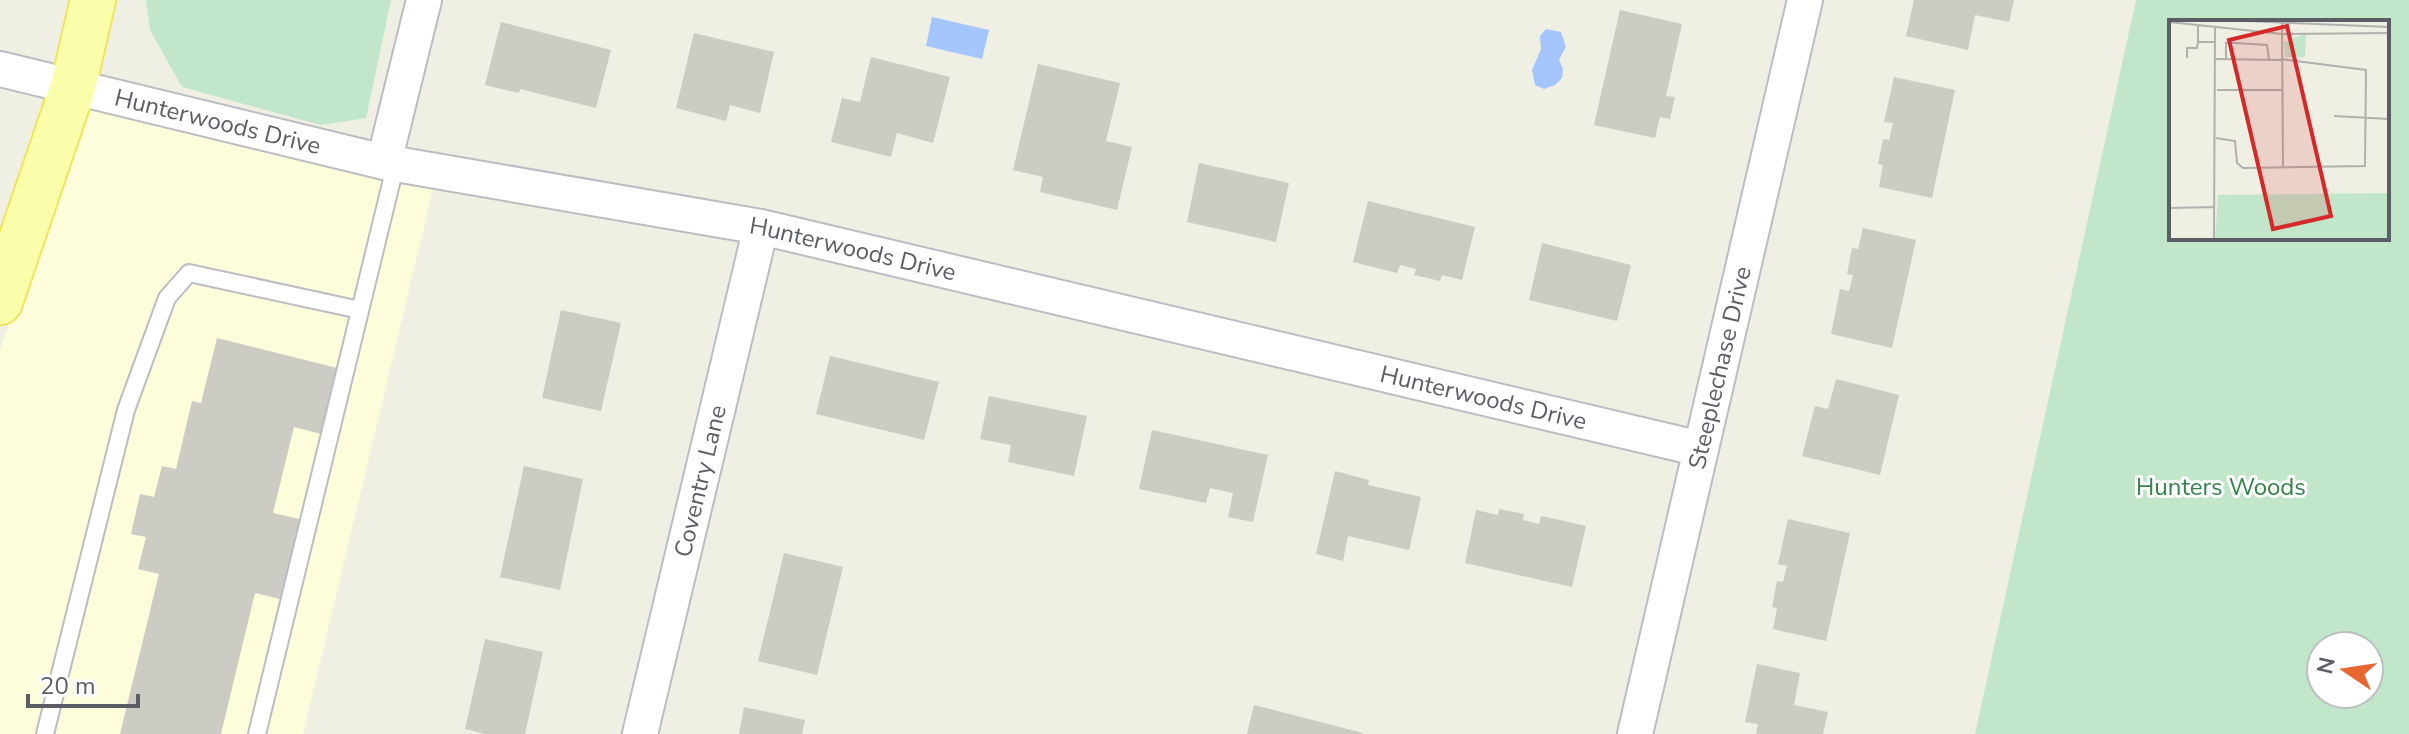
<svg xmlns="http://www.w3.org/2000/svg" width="2409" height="734" font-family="'Nunito Sans',sans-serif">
	<rect width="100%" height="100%" fill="#efefe4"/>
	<path fill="#fdfddb" d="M85,104L434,185L303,734H0V350Z"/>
	<path fill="#c1e6c9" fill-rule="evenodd" d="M146,0H391L366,118L321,125L182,87L150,30Z
		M2136,0H2409V734H1975ZM2171,22H2387V238H2171ZM2321,646H2369V694H2321Z"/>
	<path fill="#a5c5fe" d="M932,17L989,30L982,59L926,46Z
		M1546,29L1561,32L1566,47L1559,59L1563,69L1562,78L1555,85L1544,89L1535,85L1532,70L1541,49L1540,36Z"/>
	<path fill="#cccbc4" d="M1914,0H2014L2009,22L1975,15L1968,50L1906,36Z
		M1620,10L1682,24L1666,96L1675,97L1670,119L1660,117L1655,138L1594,125Z
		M501,22L611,50L596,108L520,89L519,93L485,85Z
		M694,33L774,52L760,113L730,105L726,121L676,108Z
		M871,57L950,77L933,143L897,133L891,157L831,142L842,98L860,102Z
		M1038,64L1120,83L1106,141L1132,147L1117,210L1040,192L1043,177L1013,170Z
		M1894,77L1955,90L1932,198L1879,187L1883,165L1878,164L1883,139L1889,140L1893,123L1884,122Z
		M1199,163L1289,183L1276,242L1187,222Z
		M1368,201L1475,227L1462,280L1442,275L1440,281L1414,275L1416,269L1400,265L1397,273L1353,262Z
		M1863,228L1916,240L1892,348L1831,334L1840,289L1849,291L1853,275L1847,274L1852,248L1858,249Z
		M1542,243L1631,265L1617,321L1529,300Z
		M561,310L621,323L601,411L542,398Z
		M217,338L337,368L321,434L294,427L273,513L300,519L280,599L255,593L221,734H120L159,574L138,569L146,537L131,534L140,494L154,497L162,466L176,469L192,401L201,403Z
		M830,356L939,382L924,440L816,414Z
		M1836,379L1899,395L1880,475L1802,456L1815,406L1828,409Z
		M989,396L1087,416L1074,476L1008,462L1011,445L980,439Z
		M1152,430L1268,455L1253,522L1228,517L1233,493L1210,488L1206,503L1139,489Z
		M524,466L583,479L560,590L500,577Z
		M1335,471L1369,480L1368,485L1421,497L1409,550L1348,536L1343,561L1316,554Z
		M1499,509L1524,514L1523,520L1539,524L1541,516L1586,526L1572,587L1465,563L1476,510L1498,515Z
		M1788,519L1850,533L1826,641L1773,629L1777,608L1772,607L1777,581L1783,582L1787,566L1778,564Z
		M784,553L843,567L817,675L758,661Z
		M485,639L543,652L525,734H485L465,729Z
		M1757,664L1800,673L1794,705L1828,712L1823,734H1756L1758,724L1745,722Z
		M1254,705L1363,733L1362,734H1247Z
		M744,707L805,720L802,734H739Z"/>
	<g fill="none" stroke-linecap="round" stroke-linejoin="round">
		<defs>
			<path id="lane" d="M45,734L126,410L167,298L189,273L360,310
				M257,734L396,163"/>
			<g id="street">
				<path id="s1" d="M0,69L384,162L761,227L1701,449"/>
				<path d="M384,162L424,0"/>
				<path id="s2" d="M640,734L761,227"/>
				<path id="s3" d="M1635,734L1805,0"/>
			</g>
			<path id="primary" d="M0,302L73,87L93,0"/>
		</defs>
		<use href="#lane" stroke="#bcbdc3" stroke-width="20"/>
		<use href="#street" stroke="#bcbdc3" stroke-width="38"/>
		<use href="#primary" stroke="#f0e55c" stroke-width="48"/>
		<use href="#lane" stroke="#fff" stroke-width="16"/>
		<use href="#street" stroke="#fff" stroke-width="34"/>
		<use href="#primary" stroke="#fafeaa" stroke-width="44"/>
	</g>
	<g text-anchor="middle" stroke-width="6" stroke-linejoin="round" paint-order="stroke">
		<g font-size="24" fill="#5c5e65" stroke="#fff">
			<text dy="8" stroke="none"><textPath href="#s1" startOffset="224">Hunterwoods Drive</textPath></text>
			<text dy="8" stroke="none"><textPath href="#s1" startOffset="872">Hunterwoods Drive</textPath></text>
			<text dy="8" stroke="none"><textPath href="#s3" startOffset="376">Steeplechase Drive</textPath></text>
			<text dy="8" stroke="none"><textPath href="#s1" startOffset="1520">Hunterwoods Drive</textPath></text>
			<text dy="8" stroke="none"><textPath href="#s2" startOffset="260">Coventry Lane</textPath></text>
		</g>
		<g font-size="24" fill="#358349" stroke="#fff">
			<text x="2221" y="495">Hunters Woods</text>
		</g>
	</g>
	<g transform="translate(2169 20)">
		<rect width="220" height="220" fill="#efefe4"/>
		<path d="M137,14L136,37H116L115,22ZM220,173V220H46L49,175Z" fill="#c1e6c9"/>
		<path fill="none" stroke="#b0b1ad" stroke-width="2" d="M55,0L220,7M113,1L114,148M0,2L113,14L220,13M29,5V22H47M18,38V28H28L29,22M47,39L113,40M57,40V23H66L98,25L100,40M48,70H114M165,96L220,99M47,118L66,121L68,143L74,148L196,146L197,50L112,39M0,188L46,187M45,220L46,7"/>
		<path fill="#d62828" fill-opacity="0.15" stroke="#d62828" stroke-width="4" d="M118,6L162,196L104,209L60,20Z"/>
		<rect width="220" height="220" fill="none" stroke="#5c5e65" stroke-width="4"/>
	</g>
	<g transform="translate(2345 670) rotate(283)"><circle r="38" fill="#ffffff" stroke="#bebfc1" stroke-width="2"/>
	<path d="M0-6L14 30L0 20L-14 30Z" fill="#e86631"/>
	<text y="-12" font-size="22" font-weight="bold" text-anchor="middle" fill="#5c5e65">N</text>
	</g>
	<path d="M28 694v12h110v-12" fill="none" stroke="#5c5e65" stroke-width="4"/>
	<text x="40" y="694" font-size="24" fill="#5c5e65" stroke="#ffffff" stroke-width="6" paint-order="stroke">20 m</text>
</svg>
